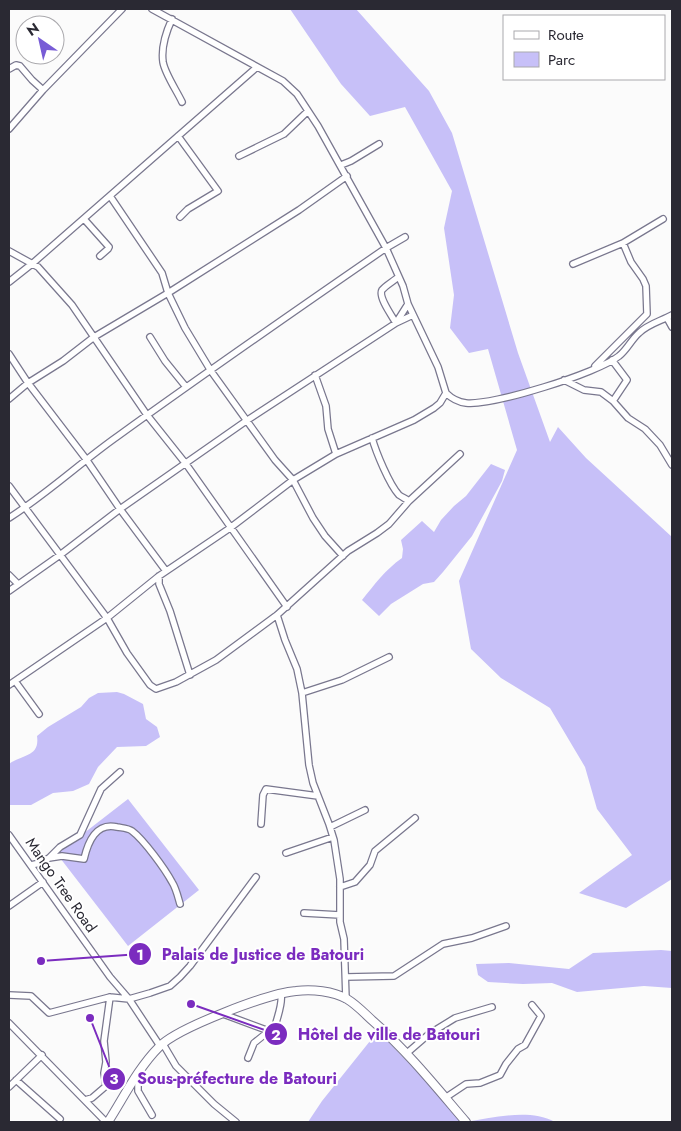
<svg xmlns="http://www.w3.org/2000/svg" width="681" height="1131" font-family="Jost,sans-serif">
	<rect width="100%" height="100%" fill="#fbfbfb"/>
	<path fill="#c7c0f8" d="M290,9H356L429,91L452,133L518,353L550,442L558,427L586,458L672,537V879L626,908L579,893L632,855L597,809L585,767L550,708L501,678L471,649L459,581L517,450L488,349L469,353L450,328L454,295L444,228L452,191L405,107L370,116L341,84Z
		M491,464L505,470L502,481L472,536L443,572L434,582L423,584L391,604L379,616L362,600C375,584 385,570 402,558L403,549L401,540L422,521L434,532L441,520L454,506L466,496Z
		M117,692L124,694L143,704L146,719L157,727L160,737L146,746L117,747L98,767L89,784L73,791L53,793L31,805H9V764C23,754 40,757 37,736L48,727L81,707L89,698L98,693Z
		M128,799L199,890L128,946L57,854Z
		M661,950L672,951V988L644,986L577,992L552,983L523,984L488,982L478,975L476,964L509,963L569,969L593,953Z
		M378,1031L465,1122C494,1118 528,1108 555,1122H308L322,1101Z"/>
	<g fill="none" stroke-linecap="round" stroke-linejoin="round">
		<defs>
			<path id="street" d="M172,19C166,32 161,48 163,62C165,74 177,91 182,102
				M9,69L16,65L20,66L32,80L43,90
				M9,129L43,90L122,9
				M178,136L218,191L188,209L180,217
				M239,156L284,134L308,111
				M341,165L351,161L379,144
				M110,196L162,273L168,293L185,328L211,371L275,460L293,480L313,518L325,536L343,556
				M84,219L109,247L108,249L100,256
				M9,251L38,267L72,305L147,415L186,464L287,607
				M573,264L623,243L663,219
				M398,277C394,281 386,285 382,290C378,297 392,316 396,323L413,315
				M9,282L33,263L257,67
				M667,318L672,327
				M150,337L165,361L186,387
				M9,354L28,383L86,459L120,509L166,571
				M612,360L627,380L613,401
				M595,366L647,314L646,286L643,279L631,262L623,243
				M315,375L326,406L328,429L336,454
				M564,380L584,390L601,392L613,401L628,418L645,429L660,445L672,465
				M446,393C452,399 458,402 466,403C492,406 598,373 619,356C627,350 631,340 639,333C648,324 661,321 672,315
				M9,399L28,383L63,361L94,337L168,293L299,210L347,176
				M372,438C376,452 389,484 399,495C402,497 406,499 409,501
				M9,486L107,618L127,653L150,685L156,689L176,682L216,660L277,615L348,551L377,533L389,524L409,501L460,454
				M9,518C47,494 81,462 118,436C207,372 296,310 386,248L405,237
				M9,575L18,584
				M159,576V584L170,611L190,675
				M9,591L60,555L120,509L246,421L396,323L408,304
				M277,615L285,640L297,669L302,693L309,765L313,783L329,824L334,840L340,879V922L344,939L346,999
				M15,681L39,714
				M9,685L107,618L159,576L230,528L293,480L336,454L414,420L434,408L440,403L446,393L438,367L408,304L403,286L386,248L318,126L297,94L283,81L152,9
				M302,693L342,680L389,657
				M261,824L263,795L266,789L318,796
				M330,827L365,810
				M9,835L110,977L129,999L160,1046
				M286,853L333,837
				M49,858L62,856L84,859C88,842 96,822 117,827C122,828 128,828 132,831C144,840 165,869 172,882C176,888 178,897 180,904
				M31,865L40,863L49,858L60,847L80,835L101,789L120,772
				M340,887L355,882L370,865L375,851L415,818
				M9,906L43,882
				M304,913L340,915
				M346,977L394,976L443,944L472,938L506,926
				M9,995L31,996L49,1013L110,997L129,999L150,993L170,986L180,977L190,966L256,877
				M223,1014L269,1031L275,1027C277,1017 283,1004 281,994
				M9,1023L106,1122
				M163,1044L176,1066L214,1104L236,1122
				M407,1053L429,1034L455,1018L492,1007
				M248,1058L254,1043L269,1031
				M138,1074V1091L152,1115
				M16,1080L60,1119
				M9,1087L42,1055
				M445,1098L466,1084L480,1083L500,1075L506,1064L518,1049L525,1045L541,1016L532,1005
				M85,1100L92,1098L106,1086L104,1073L106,1062L104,1041L110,997"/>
			<path id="secondary" d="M108,1122C124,1097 138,1068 159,1047C177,1028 269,993 296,991C312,989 333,991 347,999C357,1005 365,1014 374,1022C408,1052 436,1087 466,1122"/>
		</defs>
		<use href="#street" stroke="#79778e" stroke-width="8"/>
		<use href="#secondary" stroke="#79778e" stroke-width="10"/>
		<use href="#street" stroke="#fff" stroke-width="5.5"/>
		<use href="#secondary" stroke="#fff" stroke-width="8"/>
	</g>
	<g text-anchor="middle" stroke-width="4" stroke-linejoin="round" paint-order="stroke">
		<g font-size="15" fill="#2a2933" stroke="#fff">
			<text transform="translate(61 885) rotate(55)" y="5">Mango Tree Road</text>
		</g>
	</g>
	<path fill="none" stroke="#7b2cbf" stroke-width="2" d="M41 961L140 954M191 1004L276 1034M90 1018L114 1079"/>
	<g fill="#7b2cbf" stroke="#fff" stroke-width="2">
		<circle cx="41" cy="961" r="5"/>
		<circle cx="191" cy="1004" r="5"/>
		<circle cx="90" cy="1018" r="5"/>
		<circle cx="140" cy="954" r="12"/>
		<circle cx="276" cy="1034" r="12"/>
		<circle cx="114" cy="1079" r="12"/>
	</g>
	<g font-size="15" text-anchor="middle" font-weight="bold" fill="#fff">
		<text x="140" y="960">1</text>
		<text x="276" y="1040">2</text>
		<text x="114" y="1084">3</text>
	</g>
	<g font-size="16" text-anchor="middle" font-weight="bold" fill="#7b2cbf" stroke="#fff" stroke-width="4" stroke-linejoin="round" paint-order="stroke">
		<text x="263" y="960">Palais de Justice de Batouri</text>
		<text x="389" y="1040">Hôtel de ville de Batouri</text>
		<text x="237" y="1084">Sous-préfecture de Batouri</text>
	</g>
	<rect width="681" height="1131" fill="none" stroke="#2a2933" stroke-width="20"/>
	<rect x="503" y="15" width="162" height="65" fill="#ffffff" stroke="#aaa9ad"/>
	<rect x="514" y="31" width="25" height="8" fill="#ffffff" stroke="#aaa9ad"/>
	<text x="548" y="40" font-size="15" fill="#2a2933">Route</text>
	<rect x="514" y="52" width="25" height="15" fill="#c7c0f8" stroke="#aaa9ad"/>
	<text x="548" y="65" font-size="15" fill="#2a2933">Parc</text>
	<g transform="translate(40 40) rotate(326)"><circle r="24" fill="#ffffff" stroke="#aaa9ad"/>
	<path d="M0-4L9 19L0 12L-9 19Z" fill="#785cd6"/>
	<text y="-8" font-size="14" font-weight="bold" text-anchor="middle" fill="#2a2933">N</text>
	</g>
</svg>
